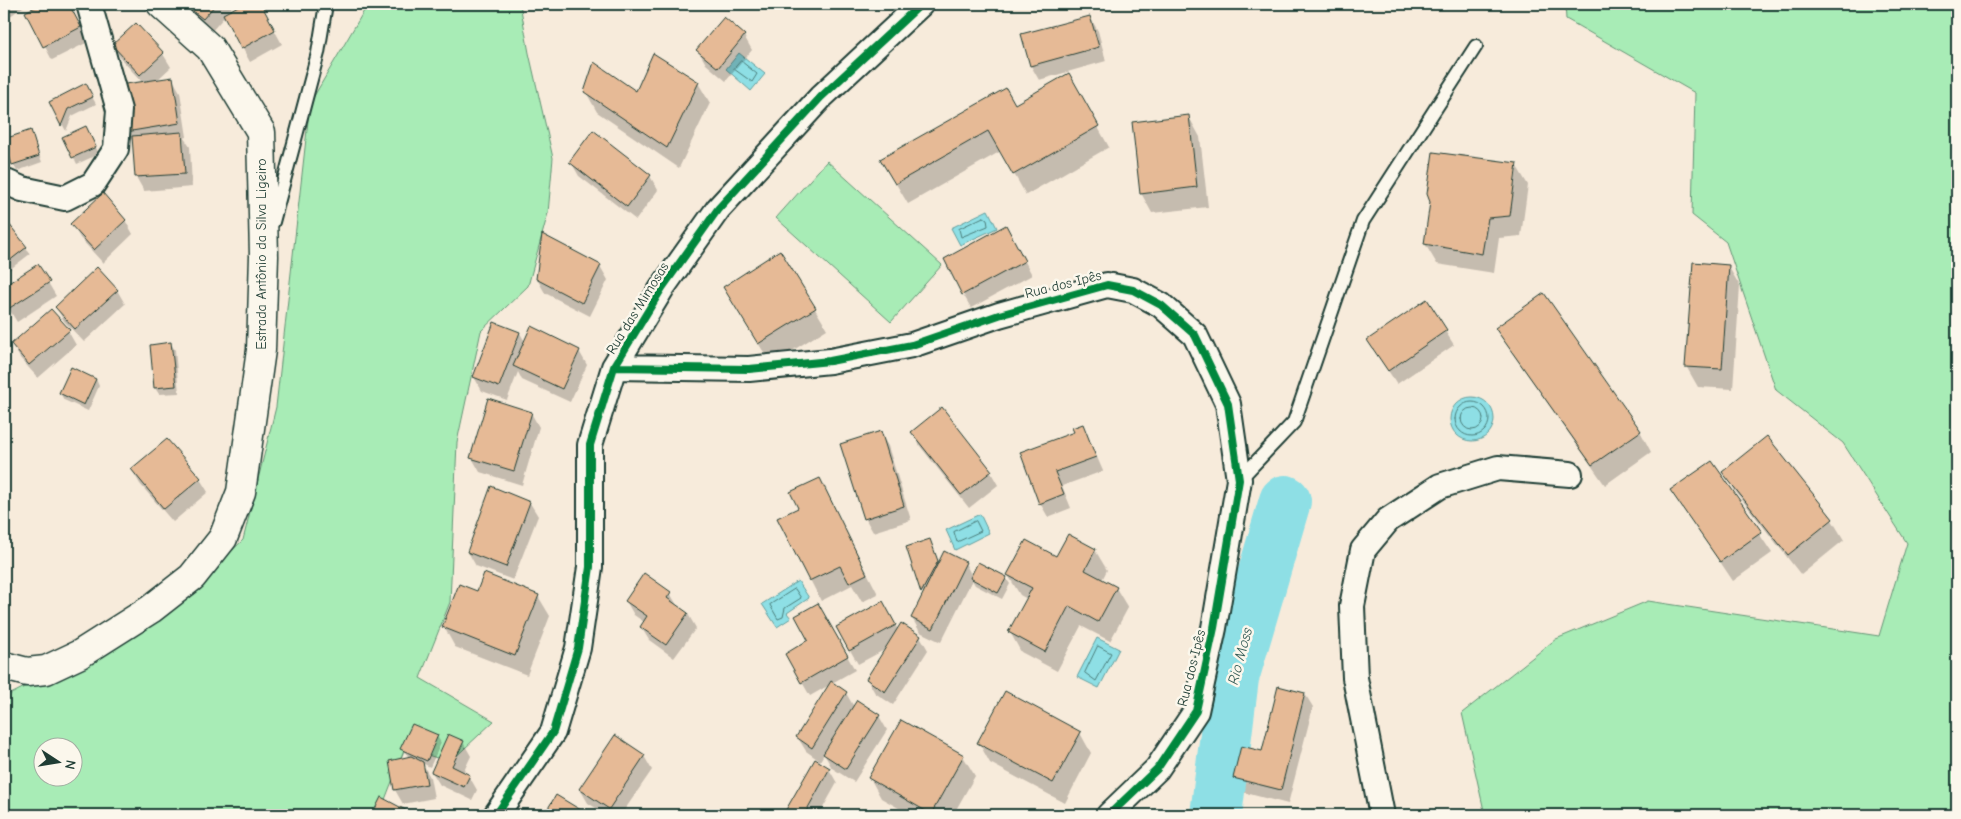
<svg xmlns="http://www.w3.org/2000/svg" width="1961" height="819" font-family="'Comic Neue',sans-serif">
	<rect width="100%" height="100%" fill="#f7ebdb"/>
	<filter id="ink" filterUnits="userSpaceOnUse"><feTurbulence type="fractalNoise" baseFrequency=".02" numOctaves="2"/><feDisplacementMap in="SourceGraphic" scale="10" xChannelSelector="R" yChannelSelector="G"/><feConvolveMatrix kernelMatrix="1 2 1 2 8 2 1 2 1" color-interpolation-filters="sRGB"/></filter>
	<g filter="url(#ink)">
		<path fill="#a8ecb6" stroke="#649475" fill-rule="evenodd" d="M368,4H520L529,53L553,158L548,213L528,286L481,331L457,442L450,602L420,678L494,721L450,762L405,748L379,815H4V692L11,694L164,615L243,540L276,407L310,103ZM42,746H72V776H42Z
			M1565,4H1957V815H1628L1622,809L1603,815H1485L1462,713L1556,639L1648,601L1879,636L1907,543L1843,443L1776,390L1726,242L1692,215L1695,93L1566,19Z
			M827,161L942,265L891,322L776,218Z"/>
		<path fill="#8edfe5" stroke="#629e9e" d="M739,53L765,74L751,91L726,69Z
			M988,210L997,228L960,245L951,228Z
			M1450 419a22 22 0 1 1 44 0a22 22 0 1 1-44 0Z
			M980,514L989,533L955,550L946,530Z
			M798,581L809,598L787,613L791,618L777,627L762,604Z
			M1097,638L1119,649L1099,688L1077,677Z"/>
		<path fill="#0003" d="M4,4H27L6,19L4,15Z
			M44,4H69L88,42L52,60L27,12Z
			M179,4H234L226,14L245,4H260L282,44L250,62L225,16L211,32Z
			M792,4H806L799,10Z
			M1090,17L1098,31L1106,61L1039,80L1031,66L1023,35Z
			M724,19L744,36L752,50L726,81L706,64L698,50Z
			M113,45L163,54L171,67L156,81L172,78L180,92L187,137L184,138L190,147L192,187L144,191L136,177L134,144L127,131L143,83L121,59Z
			M1068,74L1109,147L1026,195L1001,151L908,204L882,160L1014,105Z
			M698,83L710,103L679,168L597,112L586,92L637,93Z
			M89,91L96,104L72,116L66,131L51,103Z
			M1189,117L1200,137L1208,207L1152,213L1141,193Z
			M30,132L42,162L17,171L13,164Z
			M89,134L99,154L77,164L64,137Z
			M571,162L650,176L658,190L636,220L579,176Z
			M1516,165L1528,185L1521,236L1499,238L1494,273L1437,264L1425,244Z
			M125,220L133,234L103,263L80,238L72,224Z
			M9,226L30,254L5,273L4,229Z
			M543,236L600,266L608,280L590,316L545,293L537,279Z
			M1014,240L1032,275L971,308L963,294Z
			M38,266L56,296L17,322L4,301V288Z
			M1728,266L1740,286L1733,389L1698,387L1686,366Z
			M117,290L125,304L84,342L64,321L56,307Z
			M1426,301L1454,345L1397,384L1377,354Z
			M736,307L815,309L827,329L771,364Z
			M1497,328L1640,431L1651,452L1605,485L1509,348Z
			M68,331L76,345L38,378L20,358L12,344Z
			M520,333L525,342L579,351L587,365L570,402L522,380L518,372L507,400L482,391L474,377Z
			M171,344L175,350L179,393L159,394L155,388Z
			M96,379L99,386L88,411L64,400L60,393Z
			M531,413L539,427L522,485L480,472L472,458Z
			M1083,425L1103,471L1062,486L1071,508L1048,517L1040,503L1021,453L1076,432Z
			M912,432L990,471L998,485L969,508L920,446Z
			M880,433L888,446L911,520L873,532L865,518Z
			M1767,438L1832,520L1844,540L1801,575L1736,492L1724,472Z
			M1711,462L1772,553L1733,581L1672,490Z
			M132,470L200,479L208,492L173,522L140,484Z
			M819,479L878,594L862,602L852,585L821,601L779,519L800,508Z
			M530,503L538,516L513,580L476,566L468,552Z
			M929,540L939,564L965,563L972,576L1006,578L1010,584L1002,599L975,585L972,580L941,642L920,632L912,618L924,595L907,548Z
			M1095,550L1107,570L1102,580L1116,588L1128,608L1110,641L1081,626L1057,671L1021,652L1010,632L1027,599L1020,595L1008,575Z
			M477,593L538,596L550,616L527,675L455,647L444,627Z
			M670,593L678,607L688,614L696,628L674,658L649,640L641,627L644,622L634,615L626,601Z
			M883,603L898,630L920,636L928,650L893,705L875,693L867,679L886,649L858,664L850,650Z
			M818,604L855,670L832,683L846,693L854,707L879,716L887,730L854,782L832,768L824,754L820,761L806,751L798,738L831,684L810,696L786,654L810,641Z
			M1305,694L1313,707L1288,804L1242,792L1234,778L1263,752Z
			M1080,733L1091,753L1065,803L990,763L979,743Z
			M437,736L441,743L430,767L422,763L430,777L434,798L403,804L395,790L390,762L410,758L402,749Z
			M463,742L471,756L463,773L469,776L477,790L472,800L440,785L432,772Z
			M644,756L652,770L621,815H607L588,803L580,789Z
			M963,756L975,776L953,815H911L881,798L870,778Z
			M816,761L829,769L837,783L819,815H785Z"/>
		<g fill="none" stroke-linecap="round" stroke-linejoin="round">
			<path stroke="#4b7e7b" stroke-width="1" d="M741,61L757,74L752,82L734,69Z
				M984,217L987,219L988,226L961,237L959,229Z
				M1455 419a17 17 0 1 1 34 0a17 17 0 1 1-34 0Z
				M1461 419a11 11 0 1 1 22 0a11 11 0 1 1-22 0Z
				M976,521L981,531L957,542L954,532Z
				M795,589L801,598L785,608L783,617L778,619L770,605Z
				M1098,646L1111,653L1096,681L1085,673Z"/>
			<path stroke="#8edfe5" stroke-width="52" d="M1216,815L1233,678L1285,501"/>
		</g>
		<path fill="#e6ba96" stroke="#1f3d34" d="M41,4H69L81,27L43,47L25,12Z
			M184,4H216L203,19Z
			M242,4H261L275,30L241,49L223,14Z
			M1090,16L1099,47L1030,66L1021,34Z
			M724,17L745,35L718,68L696,50Z
			M136,23L164,53L140,75L112,45Z
			M653,53L699,82L667,148L584,92L594,62L636,91Z
			M1069,73L1099,126L1013,175L988,131L895,184L880,159L1006,88L1015,104Z
			M173,77L180,123L126,132L119,85Z
			M86,83L93,97L68,109L61,126L49,102Z
			M1189,115L1197,187L1140,194L1132,122Z
			M86,126L96,147L72,158L62,137Z
			M31,130L39,156L12,165L4,139Z
			M593,130L651,175L627,207L569,162Z
			M182,132L185,174L135,177L132,136Z
			M1433,152L1517,163L1510,216L1488,218L1482,254L1424,244L1430,202L1427,194Z
			M103,193L126,220L94,250L70,224Z
			M9,224L27,247L4,265V228Z
			M1006,225L1025,261L962,295L944,259Z
			M542,234L601,265L582,303L536,279Z
			M780,250L816,308L758,344L723,287Z
			M1693,262L1729,265L1722,369L1685,367Z
			M38,264L50,282L8,309L4,302V286Z
			M97,267L118,290L75,329L55,307Z
			M1544,293L1641,431L1592,465L1495,328Z
			M1427,299L1447,330L1388,371L1367,340Z
			M51,309L70,330L29,365L11,344Z
			M494,322L520,332L499,387L473,377Z
			M531,326L580,350L562,389L513,366Z
			M171,342L176,386L154,388L150,345Z
			M71,367L96,379L84,405L59,393Z
			M488,398L532,412L514,471L470,458Z
			M942,407L992,471L961,495L911,432Z
			M1083,424L1096,457L1055,472L1064,494L1039,504L1020,452L1074,432L1072,428Z
			M881,431L904,506L864,519L840,444Z
			M1767,436L1833,519L1788,555L1722,472Z
			M167,439L201,478L164,509L131,469Z
			M1712,461L1762,532L1720,562L1670,490Z
			M820,478L867,574L849,583L840,566L809,581L777,518L798,508L790,492Z
			M491,486L530,502L506,567L467,552Z
			M1068,534L1096,549L1085,570L1117,587L1098,622L1069,606L1045,652L1008,632L1032,588L1007,575L1026,540L1056,556Z
			M930,539L938,561L921,593L906,547Z
			M944,551L966,562L933,629L911,618Z
			M978,562L1007,577L998,593L970,578Z
			M484,573L539,595L515,656L442,627L459,584L477,591Z
			M644,573L671,592L667,598L688,613L666,645L640,627L647,616L625,601Z
			M883,601L896,625L849,651L836,627Z
			M818,603L848,656L801,683L785,654L808,640L795,616Z
			M901,623L921,636L885,692L866,679Z
			M831,681L847,692L812,748L796,737Z
			M1278,686L1305,693L1281,790L1233,778L1241,746L1262,751Z
			M1005,691L1081,732L1053,783L977,743Z
			M857,700L880,715L846,769L823,754Z
			M901,720L964,755L931,814L868,778Z
			M412,724L438,735L427,761L400,749Z
			M448,734L464,741L452,766L470,775L464,787L431,772Z
			M615,735L645,755L609,809L579,789Z
			M411,756L423,762L427,784L394,790L389,761Z
			M815,759L830,768L804,815H783Z
			M556,795L589,815H544Z
			M381,797L415,815H372Z"/>
		<g fill="none" stroke-linecap="round" stroke-linejoin="round">
			<defs>
				<path id="lane" d="M273,222L318,53L326,4
					M1239,480L1294,422L1363,221L1476,46"/>
				<path id="street" d="M4,181L22,189L65,198L93,184L116,149L119,110L89,4
					M614,367L749,369L830,361L912,345L999,315L1107,285L1133,290L1161,305L1195,335L1228,404L1239,480L1214,628L1196,711L1157,769L1109,815
					M496,815L553,732L578,648L590,567V445L614,367L662,288L718,209L821,97L921,4
					M1382,815L1355,678L1352,606L1363,550L1388,520L1440,486L1498,468L1570,474"/>
				<path id="secondary" d="M4,666L27,672L46,670L80,654L151,609L192,577L223,538L241,492L261,350L264,256L261,132L210,48L161,4"/>
			</defs>
			<use href="#lane" stroke="#1f3d34" stroke-width="16"/>
			<use href="#street" stroke="#1f3d34" stroke-width="28"/>
			<use href="#secondary" stroke="#1f3d34" stroke-width="31"/>
			<use href="#lane" stroke="#fbf7ec" stroke-width="12"/>
			<use href="#street" stroke="#fbf7ec" stroke-width="24"/>
			<use href="#secondary" stroke="#fbf7ec" stroke-width="28"/>
			<defs>
				<path id="cycleway" d="M614,367L749,369L830,361L912,345L999,315L1107,285L1133,290L1161,305L1195,335L1228,404L1239,480L1214,628L1196,711L1157,769L1109,815
					M496,815L553,732L578,648L590,567V445L614,367L662,288L718,209L821,97L921,4"/>
			</defs>
			<use href="#cycleway" stroke="#fbf7ec" stroke-width="11"/>
			<use href="#cycleway" stroke="#00873e" stroke-width="8"/>
		</g>
	</g>
	<g text-anchor="middle" stroke-width="5" stroke-linejoin="round" paint-order="stroke">
		<g font-size="14" fill="#1f3d34" stroke="#fbf7ec">
			<text transform="translate(261 254) rotate(-90)" y="5">Estrada Antônio da Silva Ligeiro</text>
			<text transform="translate(1063 284) rotate(-14)" y="5">Rua dos Ipês</text>
			<text transform="translate(637 308) rotate(-58)" y="5">Rua das Mimosas</text>
			<text transform="translate(1191 668) rotate(-76)" y="5">Rua dos Ipês</text>
		</g>
		<g font-size="15" font-style="italic" fill="#355d57" stroke="#fbf7ec">
			<text transform="translate(1240 656) rotate(-75)" y="5">Rio Moss</text>
		</g>
	</g>
	<rect width="1961" height="819" fill="none" stroke="#fbf7ec" stroke-width="20"/>
	<rect x="10" y="10" width="1941" height="799" fill="none" stroke="#1f3d34" stroke-width="2" filter="url(#ink)"/>
	<g transform="translate(58 762) rotate(102)"><circle r="24" fill="#fbf7ec" stroke="#a3ada2"/>
	<path d="M0-4L9 19L0 12L-9 19Z" fill="#1f3d34"/>
	<text y="-8" font-size="14" font-weight="bold" text-anchor="middle" fill="#1f3d34">N</text>
	</g>
</svg>
